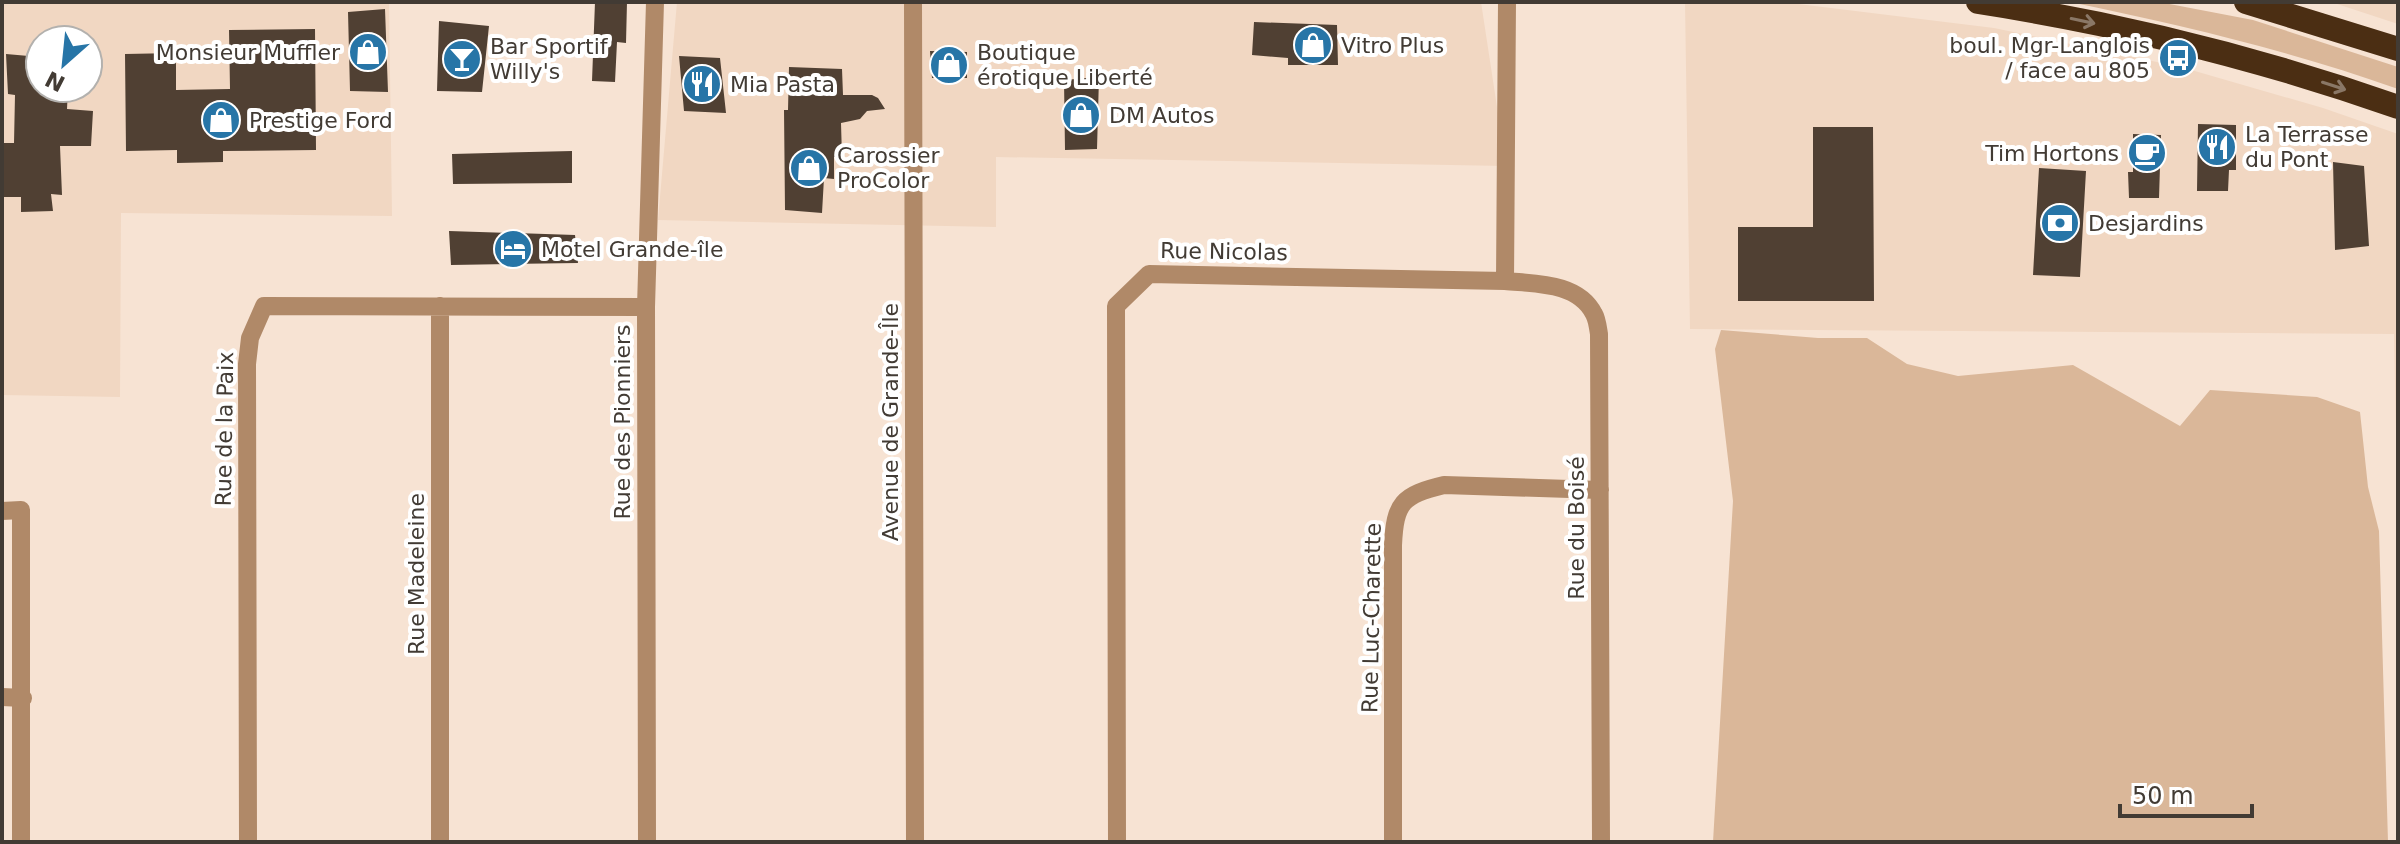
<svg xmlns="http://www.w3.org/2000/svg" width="2400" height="844" font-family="'DejaVu Sans',sans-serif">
	<rect width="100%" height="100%" fill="#f7e3d3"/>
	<path fill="#f1d7c2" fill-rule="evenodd" d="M2,2H389L392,216L121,213L120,397L2,395ZM40,40H88V88H40Z
		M677,2H1481L1506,166L996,157V227L658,220Z
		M1685,2H1782L1994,28L2181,67L2323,108L2398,134V530L2394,334L1690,329Z
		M2331,2H2398V24Z"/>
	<path fill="#dab799" d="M2070,2H2159L2253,20L2398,67V89C2292,51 2181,25 2070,2Z
		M1721,330L1818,338H1867L1907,364L1958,376L2073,365L2180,426L2210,390L2317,397L2360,412L2368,487L2379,531L2388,842H1713L1733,501L1715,349Z"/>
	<path fill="#504033" d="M595,2H627L626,43L617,42L615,82L592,81Z
		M385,9L388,92L350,91L348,12Z
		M439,21L489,26L482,92L437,91Z
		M1254,22L1337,25L1338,65H1288V58L1252,55Z
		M315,29L316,150L223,151V162L177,163V150L126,151L125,54L176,53V90L230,89L229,30Z
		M930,51L967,52V78H932Z
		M6,54L40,57V88H68L67,109L93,111L91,146H60L62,195L51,194L53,211L21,212V197H2V143H14L15,95L8,94Z
		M679,56L720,58L726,113L684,111Z
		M789,67L842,69L843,95H872L878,98L885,109L867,111L860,119L841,123L842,157H834V179L824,178L822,213L785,210L784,110H788Z
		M1099,77L1097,149L1065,150L1064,80Z
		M2198,124L2236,125V170H2229L2228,191H2197Z
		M1813,127H1873L1874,301H1738V227H1813Z
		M2133,134L2161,135L2159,198H2129L2128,172H2133Z
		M572,151V183L453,184L452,154Z
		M2333,162L2364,166L2369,246L2335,250Z
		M2039,168L2086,171L2080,277L2033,275Z
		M449,231L575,235L578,263L451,265Z"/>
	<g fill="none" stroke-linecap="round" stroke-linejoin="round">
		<path stroke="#b08968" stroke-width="18" d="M913,2L915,842
			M1505,281C1535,284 1578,282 1594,314C1597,319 1598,328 1599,334L1601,842
			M2,511L21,510V842
			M2,697L23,698
			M248,842L247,364L250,338L264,306L646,307
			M440,842V306
			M647,842L646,307L655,2
			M1117,842L1116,306L1149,274L1505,281L1507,2
			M1393,842V545C1395,503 1402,495 1444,485L1600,490"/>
		<path stroke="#4b2e13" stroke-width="24" d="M1978,2C2121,24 2262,59 2398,107
			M2246,2L2398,49"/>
	</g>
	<defs><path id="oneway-shaft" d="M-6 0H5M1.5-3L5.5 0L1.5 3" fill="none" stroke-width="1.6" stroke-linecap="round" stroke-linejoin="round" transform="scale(2)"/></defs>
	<g stroke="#8a7766">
		<use href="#oneway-shaft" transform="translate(2083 21) rotate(12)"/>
		<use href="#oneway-shaft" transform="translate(2334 86) rotate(18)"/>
	</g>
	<defs>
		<symbol id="shop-disc" viewBox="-11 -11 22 22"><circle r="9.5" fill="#2775a7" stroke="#fff"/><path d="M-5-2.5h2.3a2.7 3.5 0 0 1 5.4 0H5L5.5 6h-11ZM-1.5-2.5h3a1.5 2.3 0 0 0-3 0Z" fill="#fff"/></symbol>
		<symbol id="bus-disc" viewBox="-11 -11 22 22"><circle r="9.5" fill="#2775a7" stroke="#fff"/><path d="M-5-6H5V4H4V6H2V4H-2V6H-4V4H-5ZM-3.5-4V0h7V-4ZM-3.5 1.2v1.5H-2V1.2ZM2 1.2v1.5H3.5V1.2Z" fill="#fff"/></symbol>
		<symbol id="bar-disc" viewBox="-11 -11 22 22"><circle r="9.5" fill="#2775a7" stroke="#fff"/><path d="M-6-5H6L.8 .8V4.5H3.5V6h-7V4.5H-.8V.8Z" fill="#fff"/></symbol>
		<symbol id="restaurant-disc" viewBox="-11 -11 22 22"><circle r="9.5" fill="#2775a7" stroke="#fff"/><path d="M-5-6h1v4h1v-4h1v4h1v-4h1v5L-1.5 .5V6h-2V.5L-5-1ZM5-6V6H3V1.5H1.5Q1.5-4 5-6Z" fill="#fff"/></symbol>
		<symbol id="cafe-disc" viewBox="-11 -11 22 22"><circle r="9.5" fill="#2775a7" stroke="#fff"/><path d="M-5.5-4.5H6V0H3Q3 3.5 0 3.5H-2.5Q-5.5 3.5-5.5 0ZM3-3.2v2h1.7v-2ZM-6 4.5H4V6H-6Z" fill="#fff"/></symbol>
		<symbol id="bank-disc" viewBox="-11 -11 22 22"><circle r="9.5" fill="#2775a7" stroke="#fff"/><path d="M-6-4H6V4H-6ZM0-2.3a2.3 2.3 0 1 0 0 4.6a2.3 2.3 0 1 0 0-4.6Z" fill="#fff"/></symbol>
		<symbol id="hotel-disc" viewBox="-11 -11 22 22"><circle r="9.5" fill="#2775a7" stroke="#fff"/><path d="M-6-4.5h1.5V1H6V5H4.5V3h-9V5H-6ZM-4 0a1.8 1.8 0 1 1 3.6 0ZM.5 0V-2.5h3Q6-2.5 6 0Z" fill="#fff"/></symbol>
	</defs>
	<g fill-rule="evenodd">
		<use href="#shop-disc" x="1291" y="23" width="44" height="44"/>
		<use href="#shop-disc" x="346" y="30" width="44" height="44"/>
		<use href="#bus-disc" x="2156" y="36" width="44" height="44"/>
		<use href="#bar-disc" x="440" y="37" width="44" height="44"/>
		<use href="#shop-disc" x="927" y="43" width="44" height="44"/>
		<use href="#restaurant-disc" x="680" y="62" width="44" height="44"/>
		<use href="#shop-disc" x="1059" y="93" width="44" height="44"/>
		<use href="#shop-disc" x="199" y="98" width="44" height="44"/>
		<use href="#restaurant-disc" x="2195" y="125" width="44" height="44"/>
		<use href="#cafe-disc" x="2125" y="131" width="44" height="44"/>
		<use href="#shop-disc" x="787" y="146" width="44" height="44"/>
		<use href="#bank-disc" x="2038" y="201" width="44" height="44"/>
		<use href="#hotel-disc" x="491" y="227" width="44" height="44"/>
	</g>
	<g text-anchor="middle" stroke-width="8" stroke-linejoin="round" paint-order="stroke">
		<g font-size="22" fill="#423b34" stroke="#fff" text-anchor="start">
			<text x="1341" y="53">Vitro Plus</text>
			<text x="2150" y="53" text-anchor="end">boul. Mgr-Langlois<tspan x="2150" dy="25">/ face au 805</tspan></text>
			<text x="490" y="54">Bar Sportif<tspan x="490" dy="25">Willy's</tspan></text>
			<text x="340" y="60" text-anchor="end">Monsieur Muffler</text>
			<text x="977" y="60">Boutique<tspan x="977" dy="25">érotique Liberté</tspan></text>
			<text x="730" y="92">Mia Pasta</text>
			<text x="1109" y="123">DM Autos</text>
			<text x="249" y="128">Prestige Ford</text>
			<text x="2245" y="142">La Terrasse<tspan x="2245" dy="25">du Pont</tspan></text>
			<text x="2119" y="161" text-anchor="end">Tim Hortons</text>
			<text x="837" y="163">Carossier<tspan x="837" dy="25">ProColor</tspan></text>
			<text x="2088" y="231">Desjardins</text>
			<text x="541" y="257">Motel Grande-île</text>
		</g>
		<g font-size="22" fill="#423b34" stroke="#fff">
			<text transform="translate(1224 251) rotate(1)" y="8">Rue Nicolas</text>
			<text transform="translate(622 422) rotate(-90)" y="8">Rue des Pionniers</text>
			<text transform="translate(890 422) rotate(-90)" y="8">Avenue de Grande-Île</text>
			<text transform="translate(224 429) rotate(-89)" y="8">Rue de la Paix</text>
			<text transform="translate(1576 528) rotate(-90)" y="8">Rue du Boisé</text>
			<text transform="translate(416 574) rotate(-90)" y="8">Rue Madeleine</text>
			<text transform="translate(1371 618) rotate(-89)" y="8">Rue Luc-Charette</text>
		</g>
	</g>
	<rect width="2400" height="844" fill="none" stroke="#423b34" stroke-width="8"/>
	<g transform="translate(64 64) rotate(207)"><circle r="38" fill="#ffffff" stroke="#b3b1ae" stroke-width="2"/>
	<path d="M0-6L14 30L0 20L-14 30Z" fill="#2775a7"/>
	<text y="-12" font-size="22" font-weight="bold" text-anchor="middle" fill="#423b34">N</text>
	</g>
	<path d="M2120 804v12h132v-12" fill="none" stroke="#423b34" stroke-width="4"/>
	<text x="2132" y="804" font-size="24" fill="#423b34" stroke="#ffffff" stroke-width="6" paint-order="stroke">50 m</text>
</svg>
